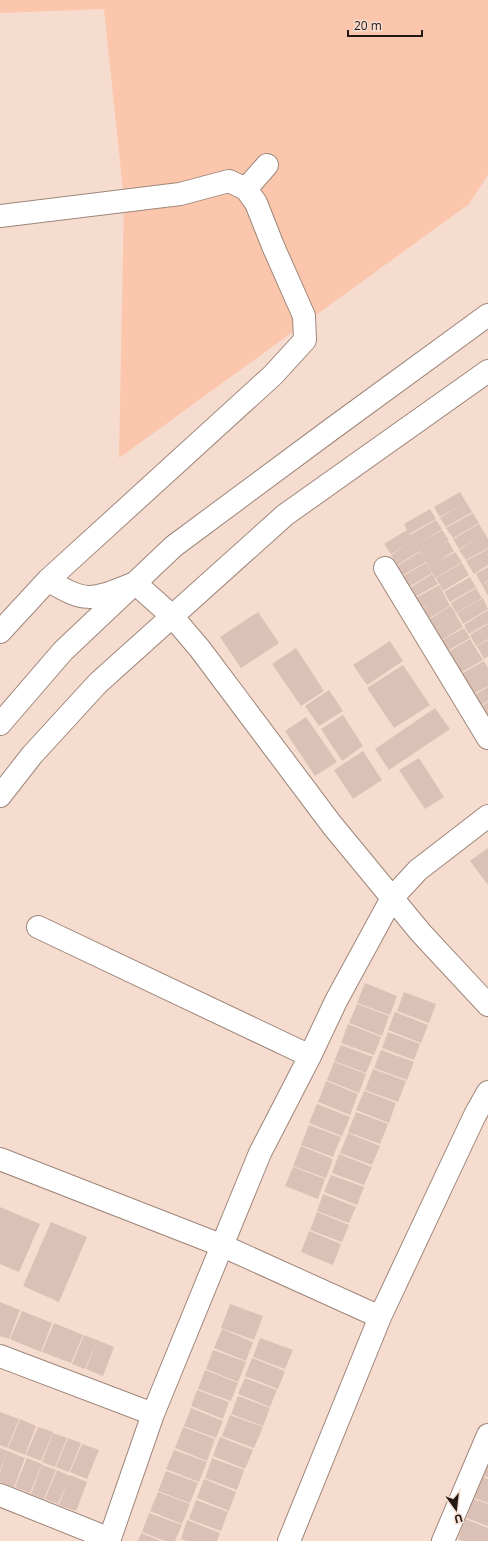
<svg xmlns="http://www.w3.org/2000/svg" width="488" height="1541" font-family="'Open Sans',sans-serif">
	<rect width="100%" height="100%" fill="#f6dccf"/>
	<path fill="#fbc6ac" d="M0,0H488V175L469,204L119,458L124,200L104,9L0,13Z"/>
	<path fill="#dbc1b5" d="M460,492L466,502L440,517L434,507Z
		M466,502L472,512L446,527L440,518Z
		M430,509L436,519L409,534L410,535L436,520L442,529L416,545L442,530L449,540L438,547L448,541L454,551L436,563L455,552L462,562L435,578L420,551L397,565L391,555L408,544L391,554L384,544L407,530L404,524Z
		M473,513L479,523L453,538L446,528Z
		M479,524L488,539V548L466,560L459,550L480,537L459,549L453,539Z
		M488,549V565L474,574L466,561Z
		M420,552L426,562L403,575L397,566Z
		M426,563L432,573L409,587L403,576Z
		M462,563L469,575L443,591L436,578Z
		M488,567V581L482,585L476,574Z
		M432,574L438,584L415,597L410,588Z
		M470,577L476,587L450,602L444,592Z
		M488,582V596L482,585Z
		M439,585L450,606L428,619L422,609L430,604L422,608L416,598Z
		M476,588L482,598L456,613L451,603Z
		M483,598L488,609L463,624L457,613Z
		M451,606L457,617L435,630L428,620Z
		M488,610V623L469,634L464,625Z
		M258,612L279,643L241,668L220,637Z
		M457,617L463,627L440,641L434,631Z
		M488,624V639L476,646L470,635Z
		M464,628L470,638L447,651L441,641Z
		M470,639L483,660L460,673L448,652Z
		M488,640V656L484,659L477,646Z
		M390,641L403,661L367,685L353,665Z
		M296,648L324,691L301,706L272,664Z
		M484,661L488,668V686L473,694L461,674Z
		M403,665L430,705L394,728L367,688Z
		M488,687V701L477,708L471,697Z
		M329,690L343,711L319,726L305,706Z
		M488,702V715L483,718L477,709Z
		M435,708L450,729L389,770L375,749Z
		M343,715L363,746L342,761L321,729Z
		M306,717L337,762L315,776L285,731Z
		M363,751L382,780L353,799L334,770Z
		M419,758L444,797L425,809L399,770Z
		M488,848V885L470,861Z
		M365,983L397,996L390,1015L357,1003Z
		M404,992L436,1004L429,1023L397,1011Z
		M357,1004L389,1016L382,1036L349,1023Z
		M395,1012L428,1025L421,1043L388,1030Z
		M348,1024L381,1037L374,1055L341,1043Z
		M388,1032L420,1044L414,1060L382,1048Z
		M341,1045L373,1057L366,1073L334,1061Z
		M381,1050L414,1062L407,1080L374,1068Z
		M334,1062L366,1074L359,1093L327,1080Z
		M373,1069L406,1081L398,1102L365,1090Z
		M326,1081L358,1094L350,1115L318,1102Z
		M364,1091L396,1103L389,1123L356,1110Z
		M317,1104L350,1117L342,1136L309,1123Z
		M356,1112L388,1124L380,1144L348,1132Z
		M309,1125L341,1137L333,1157L301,1145Z
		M348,1133L380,1146L372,1165L340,1153Z
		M301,1146L333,1159L326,1178L293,1166Z
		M339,1154L372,1167L364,1185L332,1173Z
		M293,1167L325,1179L318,1199L285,1186Z
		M331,1175L364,1187L357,1205L324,1192Z
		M323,1194L356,1207L349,1223L317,1211Z
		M0,1207L40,1224L19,1272L0,1264Z
		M317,1212L349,1225L342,1242L310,1230Z
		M51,1222L87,1237L59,1302L23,1286Z
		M309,1231L341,1244L333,1265L301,1252Z
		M0,1302L20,1310L9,1339L0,1336Z
		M230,1304L263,1316L254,1340L221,1328Z
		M22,1311L52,1323L41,1352L10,1339Z
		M54,1323L83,1335L71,1363L42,1352Z
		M222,1329L253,1342L246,1361L214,1348Z
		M84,1335L97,1340L85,1369L72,1364Z
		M260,1338L293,1350L285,1369L253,1357Z
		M97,1340L114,1347L103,1376L86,1369Z
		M213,1350L246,1362L238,1382L206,1369Z
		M252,1358L285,1371L278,1389L245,1376Z
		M205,1370L238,1383L231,1401L198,1389Z
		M245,1378L277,1390L270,1407L238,1394Z
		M197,1390L229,1402L223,1419L191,1406Z
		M238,1396L270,1408L263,1426L231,1414Z
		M191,1408L223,1421L216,1438L184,1426Z
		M0,1412L19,1419L7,1448L0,1445Z
		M230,1415L263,1427L254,1448L222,1436Z
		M20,1419L36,1426L25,1455L8,1448Z
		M38,1427L53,1432L41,1461L26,1455Z
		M183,1427L215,1439L207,1461L175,1448Z
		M53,1433L67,1438L55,1467L42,1462Z
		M220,1437L253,1450L245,1469L213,1456Z
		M68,1438L81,1443L69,1472L56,1467Z
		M82,1444L99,1450L87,1479L70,1472Z
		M0,1448L8,1451L0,1470Z
		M174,1450L207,1462L199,1482L166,1469Z
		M8,1451L25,1458L14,1487L0,1482V1472Z
		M27,1458L42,1464L30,1493L15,1487Z
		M212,1458L244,1470L237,1490L205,1478Z
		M488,1464V1477L483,1476Z
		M42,1465L56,1470L44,1499L31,1494Z
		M57,1470L70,1476L58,1504L45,1499Z
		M166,1471L198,1483L190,1503L158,1491Z
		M70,1475L87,1482L76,1511L59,1505Z
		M483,1477L488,1479V1503L474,1498Z
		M204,1479L236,1492L229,1511L197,1498Z
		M158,1492L190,1504L182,1524L150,1511Z
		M473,1499L488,1504V1526L466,1518Z
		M196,1500L228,1512L221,1531L189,1519Z
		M149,1513L182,1525L175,1541H165L142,1532Z
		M465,1519L488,1528V1541H462L458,1539Z
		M187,1520L220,1533L217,1541H187L181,1539Z
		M141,1533L161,1541H138Z"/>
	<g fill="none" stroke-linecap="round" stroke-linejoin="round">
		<defs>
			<path id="minor" d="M246,189L267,165
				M0,216L180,194L229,181L246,189L256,203L273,246L304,316L305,340L273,375L48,580C87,605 94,599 135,583L172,616L200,649L332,825L421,933L488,1005
				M385,568L488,738
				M0,632L48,580
				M0,724L63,651L174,546L329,431L488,315
				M0,796L32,755L98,683L285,515L488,371
				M38,927L310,1056
				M0,1159L223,1246L380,1317
				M0,1356L153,1414
				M0,1495L110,1539
				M109,1541L153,1414L260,1153L310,1056L336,1001L392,898L418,870L488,816
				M289,1541L380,1317L475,1115L488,1092
				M443,1541L488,1435"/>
		</defs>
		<use href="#minor" stroke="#9e867a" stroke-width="24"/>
		<use href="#minor" stroke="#fff" stroke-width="22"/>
	</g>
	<g transform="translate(456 1509) rotate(165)" stroke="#f6dccf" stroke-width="3" paint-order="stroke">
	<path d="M0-3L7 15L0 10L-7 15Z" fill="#221915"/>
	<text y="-6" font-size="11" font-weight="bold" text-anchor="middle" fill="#221915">U</text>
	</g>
	<path d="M348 30v6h74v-6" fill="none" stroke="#221915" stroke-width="2"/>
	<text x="354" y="30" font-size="12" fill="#221915" stroke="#f6dccf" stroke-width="3" paint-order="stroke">20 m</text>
</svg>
